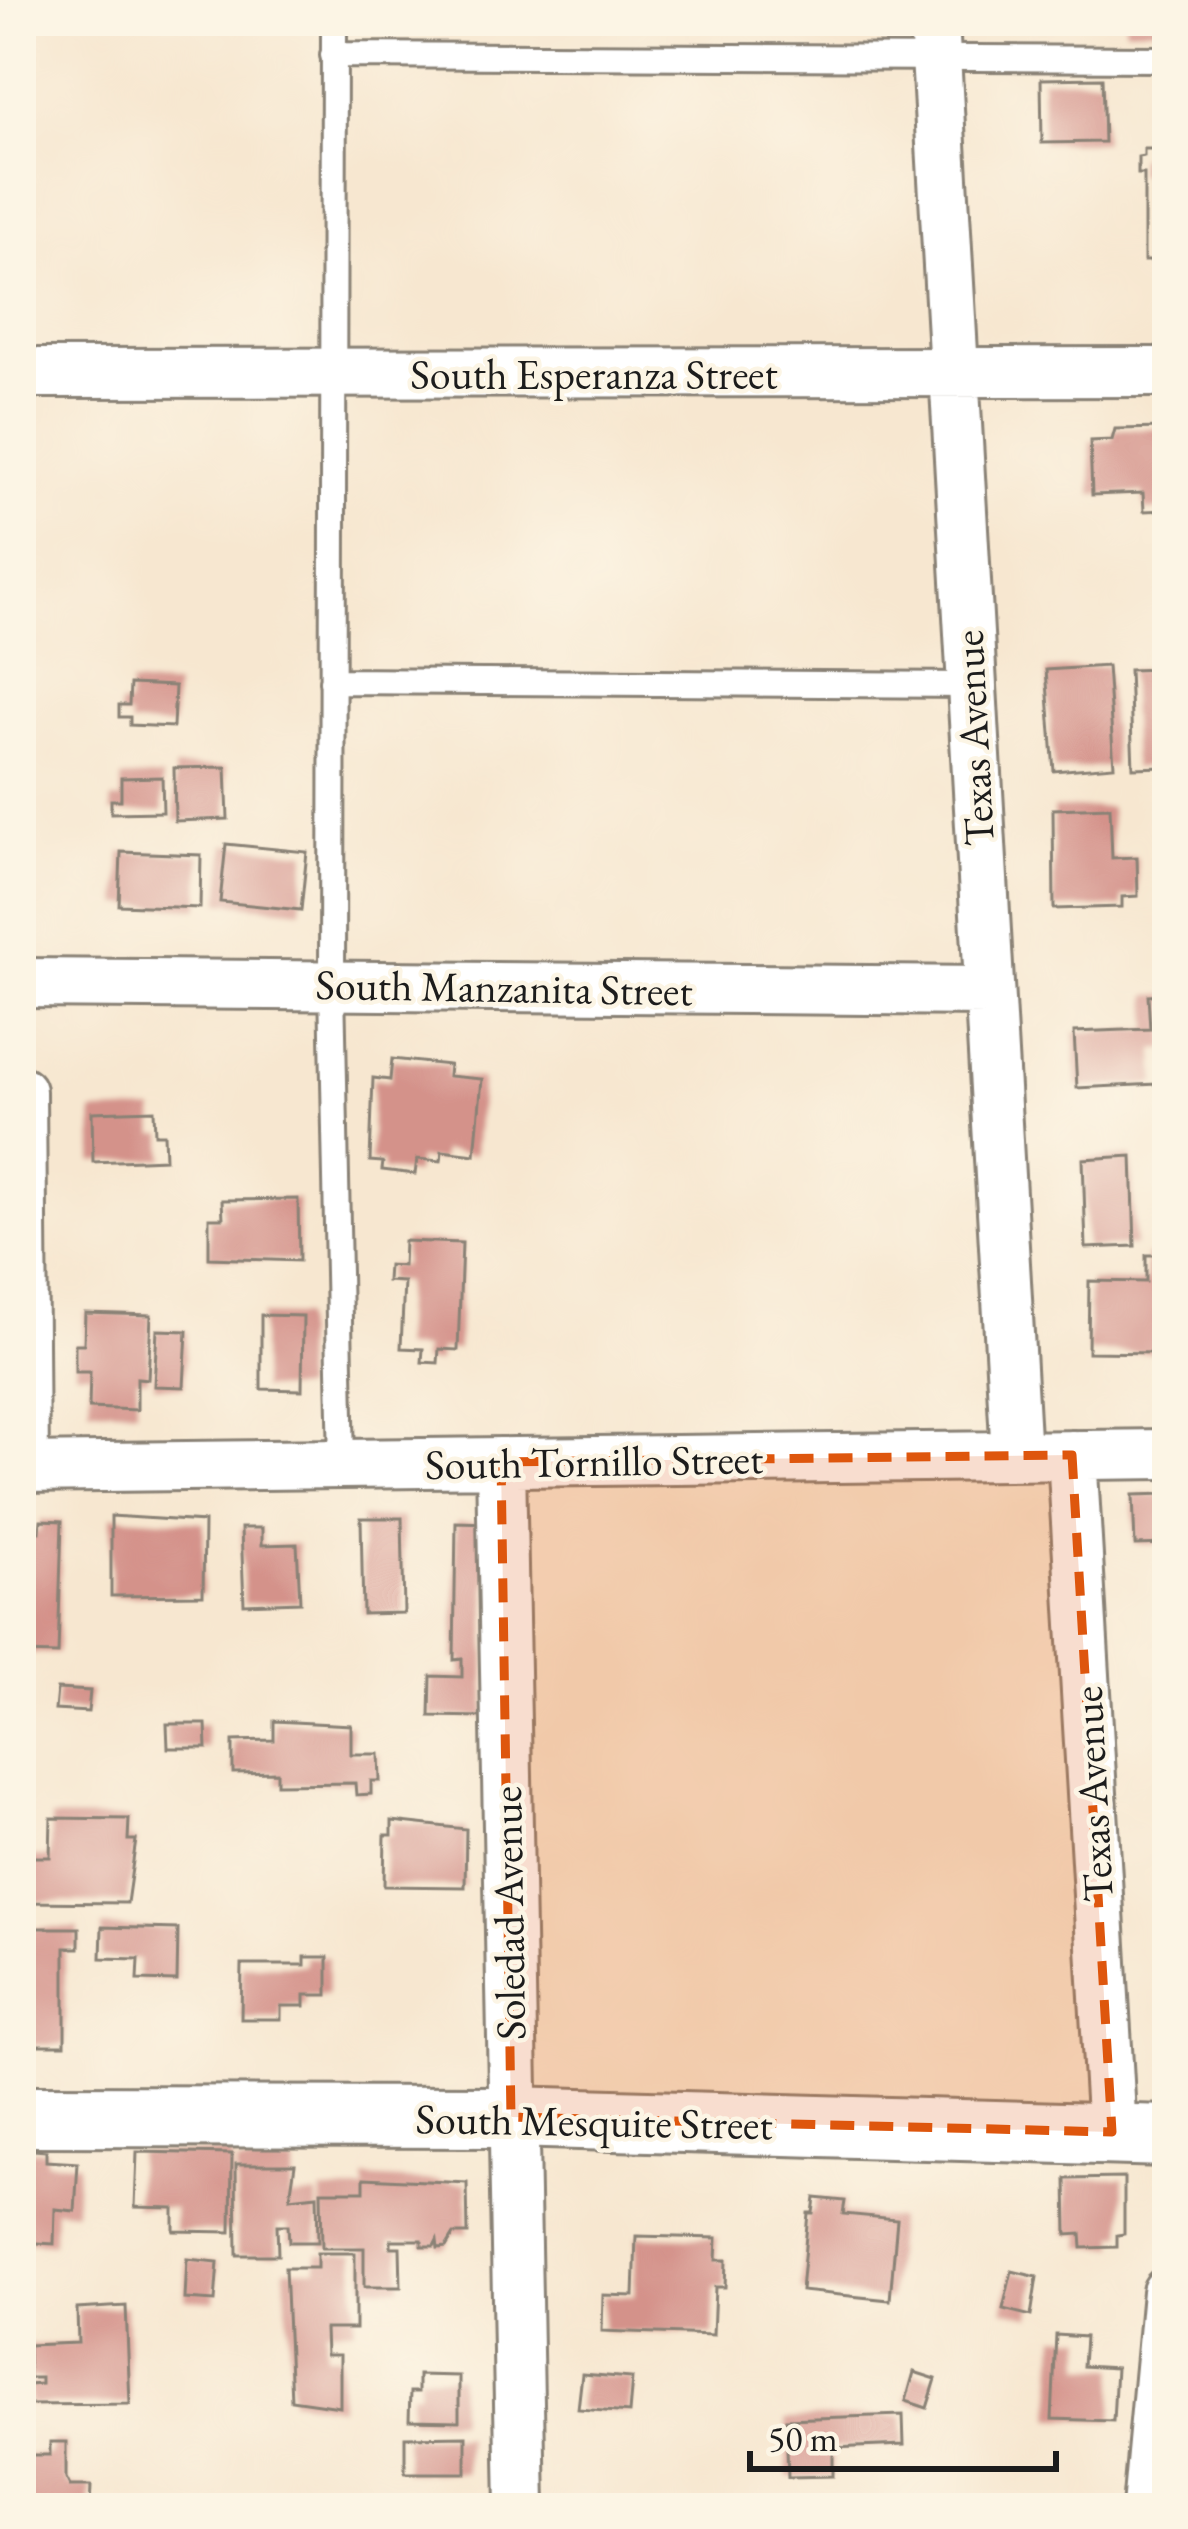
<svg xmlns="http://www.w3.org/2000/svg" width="1188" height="2529" font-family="'EB Garamond',serif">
	<rect width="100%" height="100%" fill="#fcf5e5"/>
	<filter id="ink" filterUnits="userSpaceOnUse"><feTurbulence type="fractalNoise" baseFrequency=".00833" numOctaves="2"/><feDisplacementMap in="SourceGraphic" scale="24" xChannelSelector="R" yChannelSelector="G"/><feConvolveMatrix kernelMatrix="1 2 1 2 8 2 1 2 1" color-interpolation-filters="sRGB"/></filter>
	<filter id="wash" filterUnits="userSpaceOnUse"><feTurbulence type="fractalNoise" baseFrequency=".004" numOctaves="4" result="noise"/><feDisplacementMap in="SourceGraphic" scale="48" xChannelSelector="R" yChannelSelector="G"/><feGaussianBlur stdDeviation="2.7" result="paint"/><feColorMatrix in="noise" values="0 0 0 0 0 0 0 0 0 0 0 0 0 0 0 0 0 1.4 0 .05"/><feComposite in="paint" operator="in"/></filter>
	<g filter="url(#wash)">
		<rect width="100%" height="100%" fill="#f7e7d0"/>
		<g id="blocks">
			<path fill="#d4928a" d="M1125,21H1163V28L1125,29Z
				M1102,78L1104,142L1042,143L1041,79Z
				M1155,115H1167V261H1144V174H1138V157L1144,156V149H1155Z
				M1167,428V510L1144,511L1143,493L1092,495L1090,441L1112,440L1115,429Z
				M1107,666L1114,766L1054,771L1046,670Z
				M1161,669L1165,767L1133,768L1129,670Z
				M130,684L175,686L173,727L130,725V717H119V705H129Z
				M226,767L228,819L175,821L174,768Z
				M162,777L163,812L111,813V800H121V778Z
				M1110,807L1112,858L1137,857L1138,896L1122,897V907L1054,909L1053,809Z
				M226,844L307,852L301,910L220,902Z
				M121,852L201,855L200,908L119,905Z
				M1167,994V1049L1155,1050L1157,1084L1077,1088L1074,1032L1150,1029L1148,995Z
				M392,1059L449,1065L448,1076L482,1079L475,1155L442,1151L441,1161L417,1159L415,1174L382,1170L383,1162L370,1161L373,1078L390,1080Z
				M154,1110L155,1134H164L165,1159L93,1162L92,1112Z
				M1132,1156L1135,1246L1086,1248L1083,1159Z
				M298,1199L299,1261L209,1258V1218H223L222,1200Z
				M404,1241L462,1243L458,1350L439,1349L438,1363L422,1362L423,1349L401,1348L404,1282L387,1281L388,1265L403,1266Z
				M1146,1255H1167V1330H1160L1159,1353L1088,1352L1089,1281L1146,1282Z
				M85,1313L151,1315L148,1379L137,1378V1410L89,1408L90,1372H75V1344H84Z
				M261,1315L303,1316L302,1390L261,1389Z
				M157,1330L187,1331L184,1387L154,1386Z
				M1167,1494V1544L1135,1545L1133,1495Z
				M111,1516L204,1522L203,1595L111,1596Z
				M361,1518H402L404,1613L363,1614Z
				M41,1520L62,1521L58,1654L21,1653V1531L40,1532Z
				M456,1522L488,1523L485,1717L430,1716L431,1676L462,1677V1659L454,1660Z
				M241,1528H262V1545L297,1544L300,1602L244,1604Z
				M1167,1566V1643L1161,1644L1157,1567Z
				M57,1689L90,1691L88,1712L55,1710Z
				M274,1721L351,1725V1754H379L380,1781H371V1794L356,1795L355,1783L277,1784V1772L233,1773V1741L274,1740Z
				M167,1724H206L207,1748H168Z
				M51,1818L129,1819L128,1840H136L127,1903L21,1902V1857H50Z
				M392,1821L466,1829L465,1887L384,1886L385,1835H392Z
				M102,1927L178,1929L177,1981L138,1980L139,1959L101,1958Z
				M21,1928H79V1948H65V2045H21Z
				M305,1957H328V1995H305V2006H281V2019H241L242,1965H305Z
				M21,2149L46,2151V2161L78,2163L75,2211L55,2209L54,2244L21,2242Z
				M137,2152L232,2154L231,2232L174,2231V2208L135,2207Z
				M236,2164H295L290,2198L317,2195L318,2242H289L288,2225H277L278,2255H237Z
				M364,2178L467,2183L468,2234H454L446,2247L438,2248L437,2240L434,2246H422V2240H391V2247H400L401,2287H364V2248H322L321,2191H364Z
				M1124,2178V2234L1117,2235V2247L1082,2248L1081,2234L1067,2235L1066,2179Z
				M815,2198L845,2201L843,2214L897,2219L890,2300L801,2291L808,2213H813Z
				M636,2236L717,2238L716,2260H726L725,2287H715L713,2335L602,2331L603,2295L634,2296Z
				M317,2253H355V2329H325L326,2355H340V2407L291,2400L285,2268H317Z
				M187,2259L218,2262L215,2301L185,2299Z
				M1012,2271L1037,2277L1031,2316L1003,2309Z
				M126,2306L130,2404L29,2405L28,2385L41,2384V2378H29L28,2345L78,2343L77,2309Z
				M1056,2335L1085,2337L1083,2366L1116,2368L1113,2421L1052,2419Z
				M914,2372L936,2379L927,2408L906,2401Z
				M582,2374L632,2378L629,2413L578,2409Z
				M418,2375L459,2376V2421L409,2420L410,2392H418Z
				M903,2415L904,2445L833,2448V2476L788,2477L786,2419Z
				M466,2436V2473H405V2437Z
				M50,2442H66V2478L70,2486H91L90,2508H21V2455H50Z"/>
		</g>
	</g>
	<g filter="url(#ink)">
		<use href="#blocks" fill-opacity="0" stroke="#8a8276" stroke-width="3"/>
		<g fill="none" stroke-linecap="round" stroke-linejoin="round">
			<defs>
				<path id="service" d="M334,21L332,986L342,1464
					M333,55L1167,59
					M332,681L970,685"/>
				<path id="minor" d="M934,21L1016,1456
					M21,373L1167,372
					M21,983L988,991
					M21,1091L24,1468
					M1072,1455L1112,2132
					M501,1462L521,2508
					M21,1468L1167,1454
					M1147,2508L1167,2292"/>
				<path id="tertiary" d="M21,2116L511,2117L1167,2136"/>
			</defs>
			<use href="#service" stroke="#8a8276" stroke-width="30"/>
			<use href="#minor" stroke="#8a8276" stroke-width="54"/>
			<use href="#tertiary" stroke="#8a8276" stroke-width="66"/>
			<use href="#service" stroke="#fff" stroke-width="24"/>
			<use href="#minor" stroke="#fff" stroke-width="48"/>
			<use href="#tertiary" stroke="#fff" stroke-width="60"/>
		</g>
	</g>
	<path fill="#de560d" fill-opacity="0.2" stroke="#de560d" stroke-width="9" stroke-dasharray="24 15" stroke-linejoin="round" d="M1072,1455L1112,2132L511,2117L501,1462Z"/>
	<g text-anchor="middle" stroke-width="9" stroke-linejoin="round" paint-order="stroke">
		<g font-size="42" fill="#1c1c1c" stroke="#fcf5e5">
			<text x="594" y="389">South Esperanza Street</text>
			<text transform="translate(973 738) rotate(-93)" y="15">Texas Avenue</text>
			<text transform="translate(504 987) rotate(1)" y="15">South Manzanita Street</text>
			<text transform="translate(594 1461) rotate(-1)" y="15">South Tornillo Street</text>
			<text transform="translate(1092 1794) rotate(-93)" y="15">Texas Avenue</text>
			<text transform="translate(508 1913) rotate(-91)" y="15">Soledad Avenue</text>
			<text transform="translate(594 2121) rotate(1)" y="15">South Mesquite Street</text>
		</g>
	</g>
	<rect width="1188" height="2529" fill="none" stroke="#fcf5e5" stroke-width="72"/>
	<path d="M750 2451v18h306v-18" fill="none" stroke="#1c1c1c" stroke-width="6"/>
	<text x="768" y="2451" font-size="36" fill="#1c1c1c" stroke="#fcf5e5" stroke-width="9" paint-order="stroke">50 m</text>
</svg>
